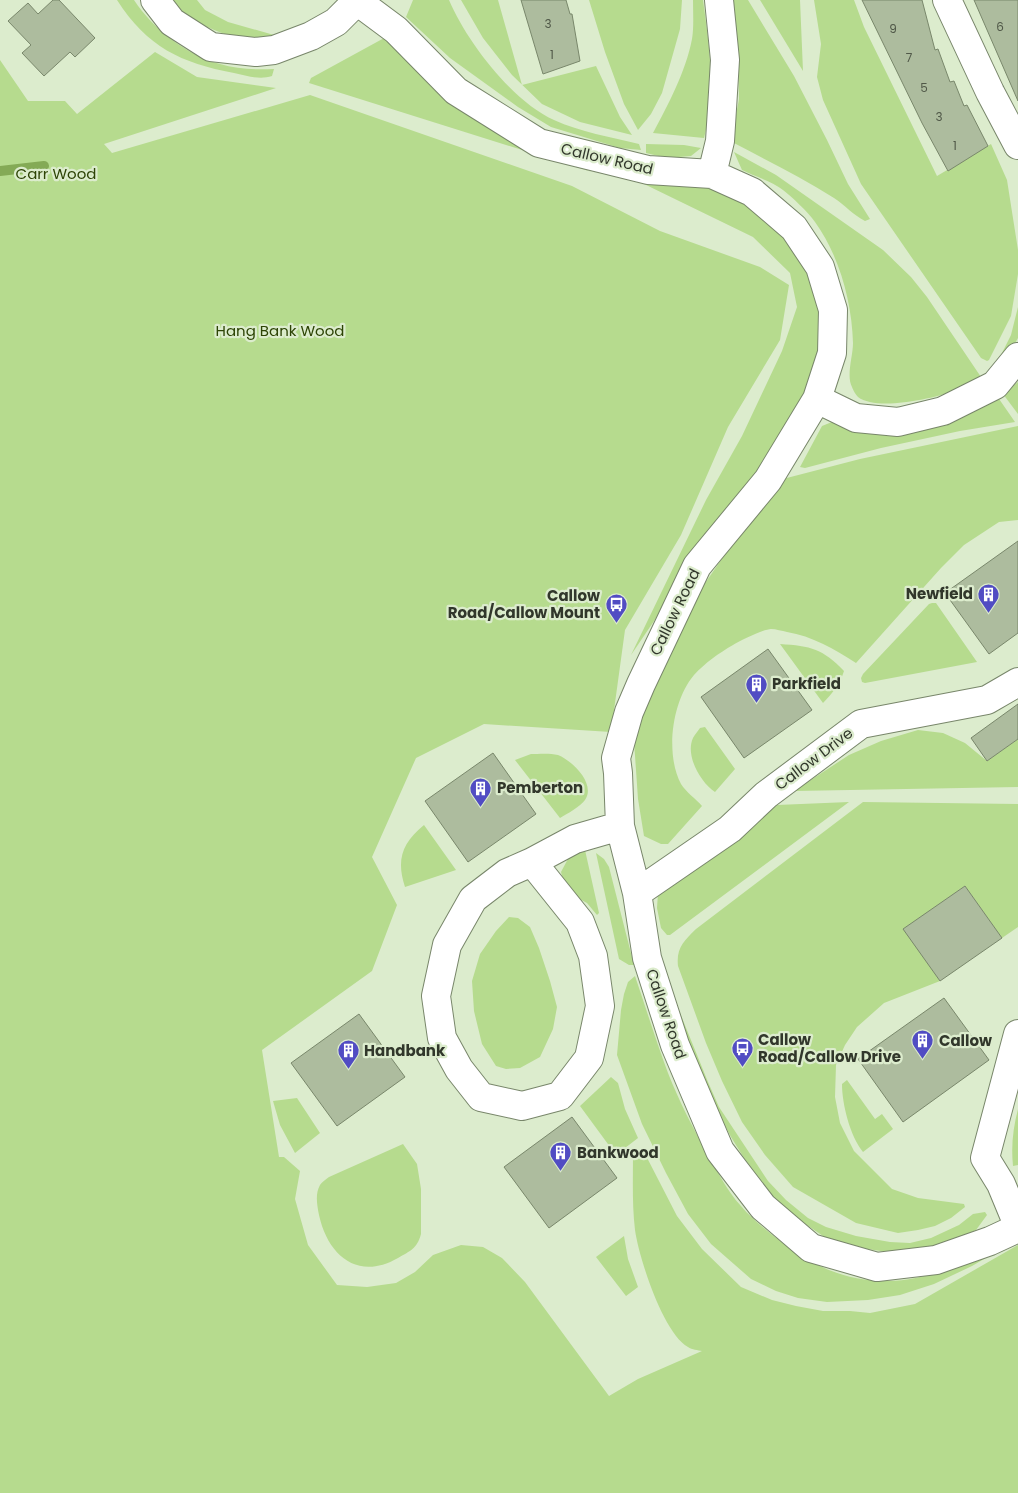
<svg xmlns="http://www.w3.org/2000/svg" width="1018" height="1493" font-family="Poppins,sans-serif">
	<rect width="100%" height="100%" fill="#dceccd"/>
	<path fill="#b6db8e" d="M117,0H134C152,28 188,56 220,64C237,69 256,70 274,69L272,76C260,80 247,76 234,73C181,63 147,47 117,0Z
		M171,0H197L205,10L228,22L274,35C248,51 187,22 171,0Z
		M413,0H449C467,42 512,101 554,120C580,132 611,137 639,144L641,150L620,148L551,127L518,107L450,58L406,17Z
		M461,0H498L522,85L596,66L620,117L632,135L580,122L542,104L512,75L483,38Z
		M589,0H682L680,29L662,93L651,114L638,130L624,104L605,52Z
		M693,0H703C708,37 714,75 709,112C708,121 706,130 704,138L653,133C668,105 686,71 692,39C694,27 693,13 693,0Z
		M732,0H748L794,76L827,140L848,184L870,219L865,221C853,215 845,205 834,198C801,177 766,160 732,142V137L739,99L738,46Z
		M760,0H800L803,71Z
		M814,0H854L864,27L937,176L991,144L1007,180L1018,250V274L1011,316L989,360L987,361L981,358L861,184L823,100L817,77L821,44Z
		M386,37L538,151L592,172L309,83L311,78Z
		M155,52L197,77L276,88L104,144L112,153L310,95L572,186L660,231L760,267L789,285L780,340L728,427L681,535L625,630L611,732L484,724L416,758L372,857L397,905L372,971L262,1050L279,1157H284L300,1171L295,1199L308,1245L337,1285L367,1287L396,1283L415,1272L433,1255L461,1245L483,1247L502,1258L525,1282L609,1396L638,1379L702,1351C698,1350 692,1350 688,1347C663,1333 639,1258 635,1230C632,1205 633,1179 633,1154L642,1148L677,1216L702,1249L741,1287L772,1300L796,1306L823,1311H850L870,1313L915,1304L1018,1245V1493H0V60L28,101H65L77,114Z
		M646,144L684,145L701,148L691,156L667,158L646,153Z
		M734,152L776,175L883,250L911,277L927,297L981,377C971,382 961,388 951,392C931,399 876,411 858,397C856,395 853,390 852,387C846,376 853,356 853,343C852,302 839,255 815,222C808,212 792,197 783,190C773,182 754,176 742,170Z
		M699,179L775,219L809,265L824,318V354L773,457L696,559L631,655L706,500L742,436L782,351L797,307L790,273L753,237L642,183Z
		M1018,307V338L1004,362L998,361L1011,335Z
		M1018,382V414L1003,394Z
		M997,396L1015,422L960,431L881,448L805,468L800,467L822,426L832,422L851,424Z
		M1018,426V520L999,522L964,545L941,568L856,663C834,649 812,636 787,632C782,631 776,629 771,629C764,629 740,641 733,645C719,653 705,663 694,675C672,701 665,754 681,784C686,792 696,799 702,806L668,844H661L644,836L638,799L634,741L644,699L681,618L730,547L779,480L860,459Z
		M932,603H936L977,662L865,683L862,682L861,678L863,674L929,604Z
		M780,644C811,646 823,649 844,671C840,684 832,694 823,703Z
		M705,727L735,769L715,792C700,782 685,755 693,738C695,734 698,731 700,728Z
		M918,730L943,733L965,743L987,761L1018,739V787L794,791L849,755L881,741Z
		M531,754C539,754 550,753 558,755C573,761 596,784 585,800C581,806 567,814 560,818L515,760Z
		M849,802L670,935H667L661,928L657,908L658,893L723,850L777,805Z
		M863,802L1018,804V927L1002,938L965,886L904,929L940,981L884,1003L857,1027L845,1045L836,1065L835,1097L840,1123L854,1151L892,1189L918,1198L964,1204L965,1207L951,1218L935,1226L918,1230L898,1233L856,1223L793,1187L765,1155L742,1122L722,1081L706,1043L678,966C676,948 684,941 696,929Z
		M424,825L456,870L405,887C396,860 402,843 424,825Z
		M585,850L599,913L597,915L587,903L570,894L565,886L561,872L570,855Z
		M596,853L604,859L609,867L634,965H629L619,959Z
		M509,917L518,918L530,927L539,948L550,981L557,1007L553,1029L540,1057L520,1068L506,1069L496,1066L482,1044L474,1011L472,981L480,954L496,931Z
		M635,976C646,1008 656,1041 668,1073C679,1101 693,1128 708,1155C718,1172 727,1191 741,1206C753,1220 768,1232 783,1243C816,1268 847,1281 888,1281C927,1281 972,1259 1008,1245L972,1266L934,1284L900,1295L868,1300L827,1302L798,1298L776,1291L751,1279L711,1244L688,1214L666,1173L642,1124L617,1055L621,1010L624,994L628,982Z
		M673,1005L680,1013L708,1082L719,1107L768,1181L786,1200L808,1218L826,1227L856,1236L890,1242L910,1243L931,1238L959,1225L973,1214L985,1212L987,1215L976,1230L940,1246L894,1253L847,1246L826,1238L792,1215L775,1199L744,1158L731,1137L710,1098Z
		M611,1077L618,1083L625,1109L638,1138L616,1155L580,1106Z
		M847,1080L875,1119L882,1114L893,1129L863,1152C850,1136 842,1104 842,1084Z
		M297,1098L320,1133L295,1153L280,1125L273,1101Z
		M1018,1109V1165L1013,1166C1011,1146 1013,1128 1018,1109Z
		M403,1144L417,1164L421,1189V1234C417,1249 410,1251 398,1258C358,1281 328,1256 319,1215C317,1205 315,1194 320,1185C322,1182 326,1179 329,1177Z
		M624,1236L628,1259L638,1287L626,1296L596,1257Z"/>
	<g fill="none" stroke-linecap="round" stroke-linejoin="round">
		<path stroke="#84aa56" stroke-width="10" d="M0,171L44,166"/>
	</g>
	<path fill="#adbc9e" stroke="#79876b" d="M53,0H59L95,38L75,57L70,52L44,76L22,53L31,45L8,21L28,3L38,14Z
		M521,0H566L570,14H572L580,61L543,74Z
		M862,0H922L935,50L938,49L950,82L954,81L964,106L967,105L988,146L948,171L922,123Z
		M974,0H1018V101Z
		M1018,541V633L989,654L945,593Z
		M768,649L812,710L744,758L701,697Z
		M1018,704V739L987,761L971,738Z
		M493,753L536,814L468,862L425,801Z
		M965,886L1002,938L940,981L903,929Z
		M944,998L989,1060L903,1122L858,1059Z
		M359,1014L405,1077L337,1126L291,1063Z
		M572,1117L617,1178L549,1228L504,1167Z"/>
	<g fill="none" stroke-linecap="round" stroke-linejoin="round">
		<defs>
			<path id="minor" d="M155,0L172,22L211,47L256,52L274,50L311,36L336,22L358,0
				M947,0L990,92L1018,145
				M357,1L396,30L456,91L539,143L648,170L712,174L752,192L794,228L820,267L833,310L832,353L817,399L768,480L697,566L641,684L629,712L616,758L618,773L620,826L637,893L647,958L675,1045L720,1151L763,1207L811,1248L877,1267L936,1260L990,1241L1018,1228
				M712,174L720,141L725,60L719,0
				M817,399L856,418L898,422L943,411L995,385L1018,357
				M532,862L580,922L593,956L600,1006L589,1058L560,1096L522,1106L481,1097L459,1069L442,1038L436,996L447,945L473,899L507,873L532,862L575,839L620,826
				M637,893L730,829L766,795L861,724L987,700L1018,682
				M1018,1034L985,1158L1001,1184L1018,1225"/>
		</defs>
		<use href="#minor" stroke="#78866a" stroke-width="30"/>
		<use href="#minor" stroke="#fff" stroke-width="28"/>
	</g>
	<defs>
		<symbol id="building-pin" viewBox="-11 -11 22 30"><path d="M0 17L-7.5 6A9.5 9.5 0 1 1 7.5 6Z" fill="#514cc3" stroke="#dceccd"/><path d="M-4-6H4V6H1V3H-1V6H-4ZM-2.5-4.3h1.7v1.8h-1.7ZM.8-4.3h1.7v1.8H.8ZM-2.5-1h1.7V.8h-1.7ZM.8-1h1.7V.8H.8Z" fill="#fff"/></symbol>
		<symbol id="bus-pin" viewBox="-11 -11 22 30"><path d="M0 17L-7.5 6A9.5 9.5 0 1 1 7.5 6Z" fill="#514cc3" stroke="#dceccd"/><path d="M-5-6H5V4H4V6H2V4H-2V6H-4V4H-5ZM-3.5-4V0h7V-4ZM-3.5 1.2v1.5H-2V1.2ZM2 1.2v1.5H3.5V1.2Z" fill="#fff"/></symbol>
	</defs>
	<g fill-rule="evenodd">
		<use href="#building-pin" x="976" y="582" width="25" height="34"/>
		<use href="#bus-pin" x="604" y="592" width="25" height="34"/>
		<use href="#building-pin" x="744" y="672" width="25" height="34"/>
		<use href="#building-pin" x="468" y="776" width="25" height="34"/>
		<use href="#building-pin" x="910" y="1028" width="25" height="34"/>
		<use href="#bus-pin" x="730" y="1036" width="25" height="34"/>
		<use href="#building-pin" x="336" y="1038" width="25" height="34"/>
		<use href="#building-pin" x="548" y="1140" width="25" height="34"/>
	</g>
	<g text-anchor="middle" stroke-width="4.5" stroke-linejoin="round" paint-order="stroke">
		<g font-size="12" fill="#505848">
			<text x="548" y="28">3</text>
			<text x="1000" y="31">6</text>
			<text x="893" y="33">9</text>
			<text x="552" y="59">1</text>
			<text x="909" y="62">7</text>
			<text x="924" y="92">5</text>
			<text x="939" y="121">3</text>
			<text x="955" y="150">1</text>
		</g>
		<g font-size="15" fill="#31372b" stroke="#dceccd">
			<text transform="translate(607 159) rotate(13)" y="5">Callow Road</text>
			<text transform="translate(675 612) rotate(-64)" y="5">Callow Road</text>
			<text transform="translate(814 759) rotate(-37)" y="5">Callow Drive</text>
			<text transform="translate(666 1014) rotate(71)" y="5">Callow Road</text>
		</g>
		<g font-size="15" fill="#2d4405" stroke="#dceccd">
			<text x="56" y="179">Carr Wood</text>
			<text x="280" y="336">Hang Bank Wood</text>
		</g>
		<g font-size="15" font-weight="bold" fill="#31372b" stroke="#dceccd" text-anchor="start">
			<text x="973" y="599" text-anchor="end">Newfield</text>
			<text x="600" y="601" text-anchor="end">Callow<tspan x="600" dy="17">Road/Callow Mount</tspan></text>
			<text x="772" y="689">Parkfield</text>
			<text x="497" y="793">Pemberton</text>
			<text x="758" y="1045">Callow<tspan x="758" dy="17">Road/Callow Drive</tspan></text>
			<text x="939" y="1046">Callow</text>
			<text x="364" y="1056">Handbank</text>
			<text x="577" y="1158">Bankwood</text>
		</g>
	</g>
</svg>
